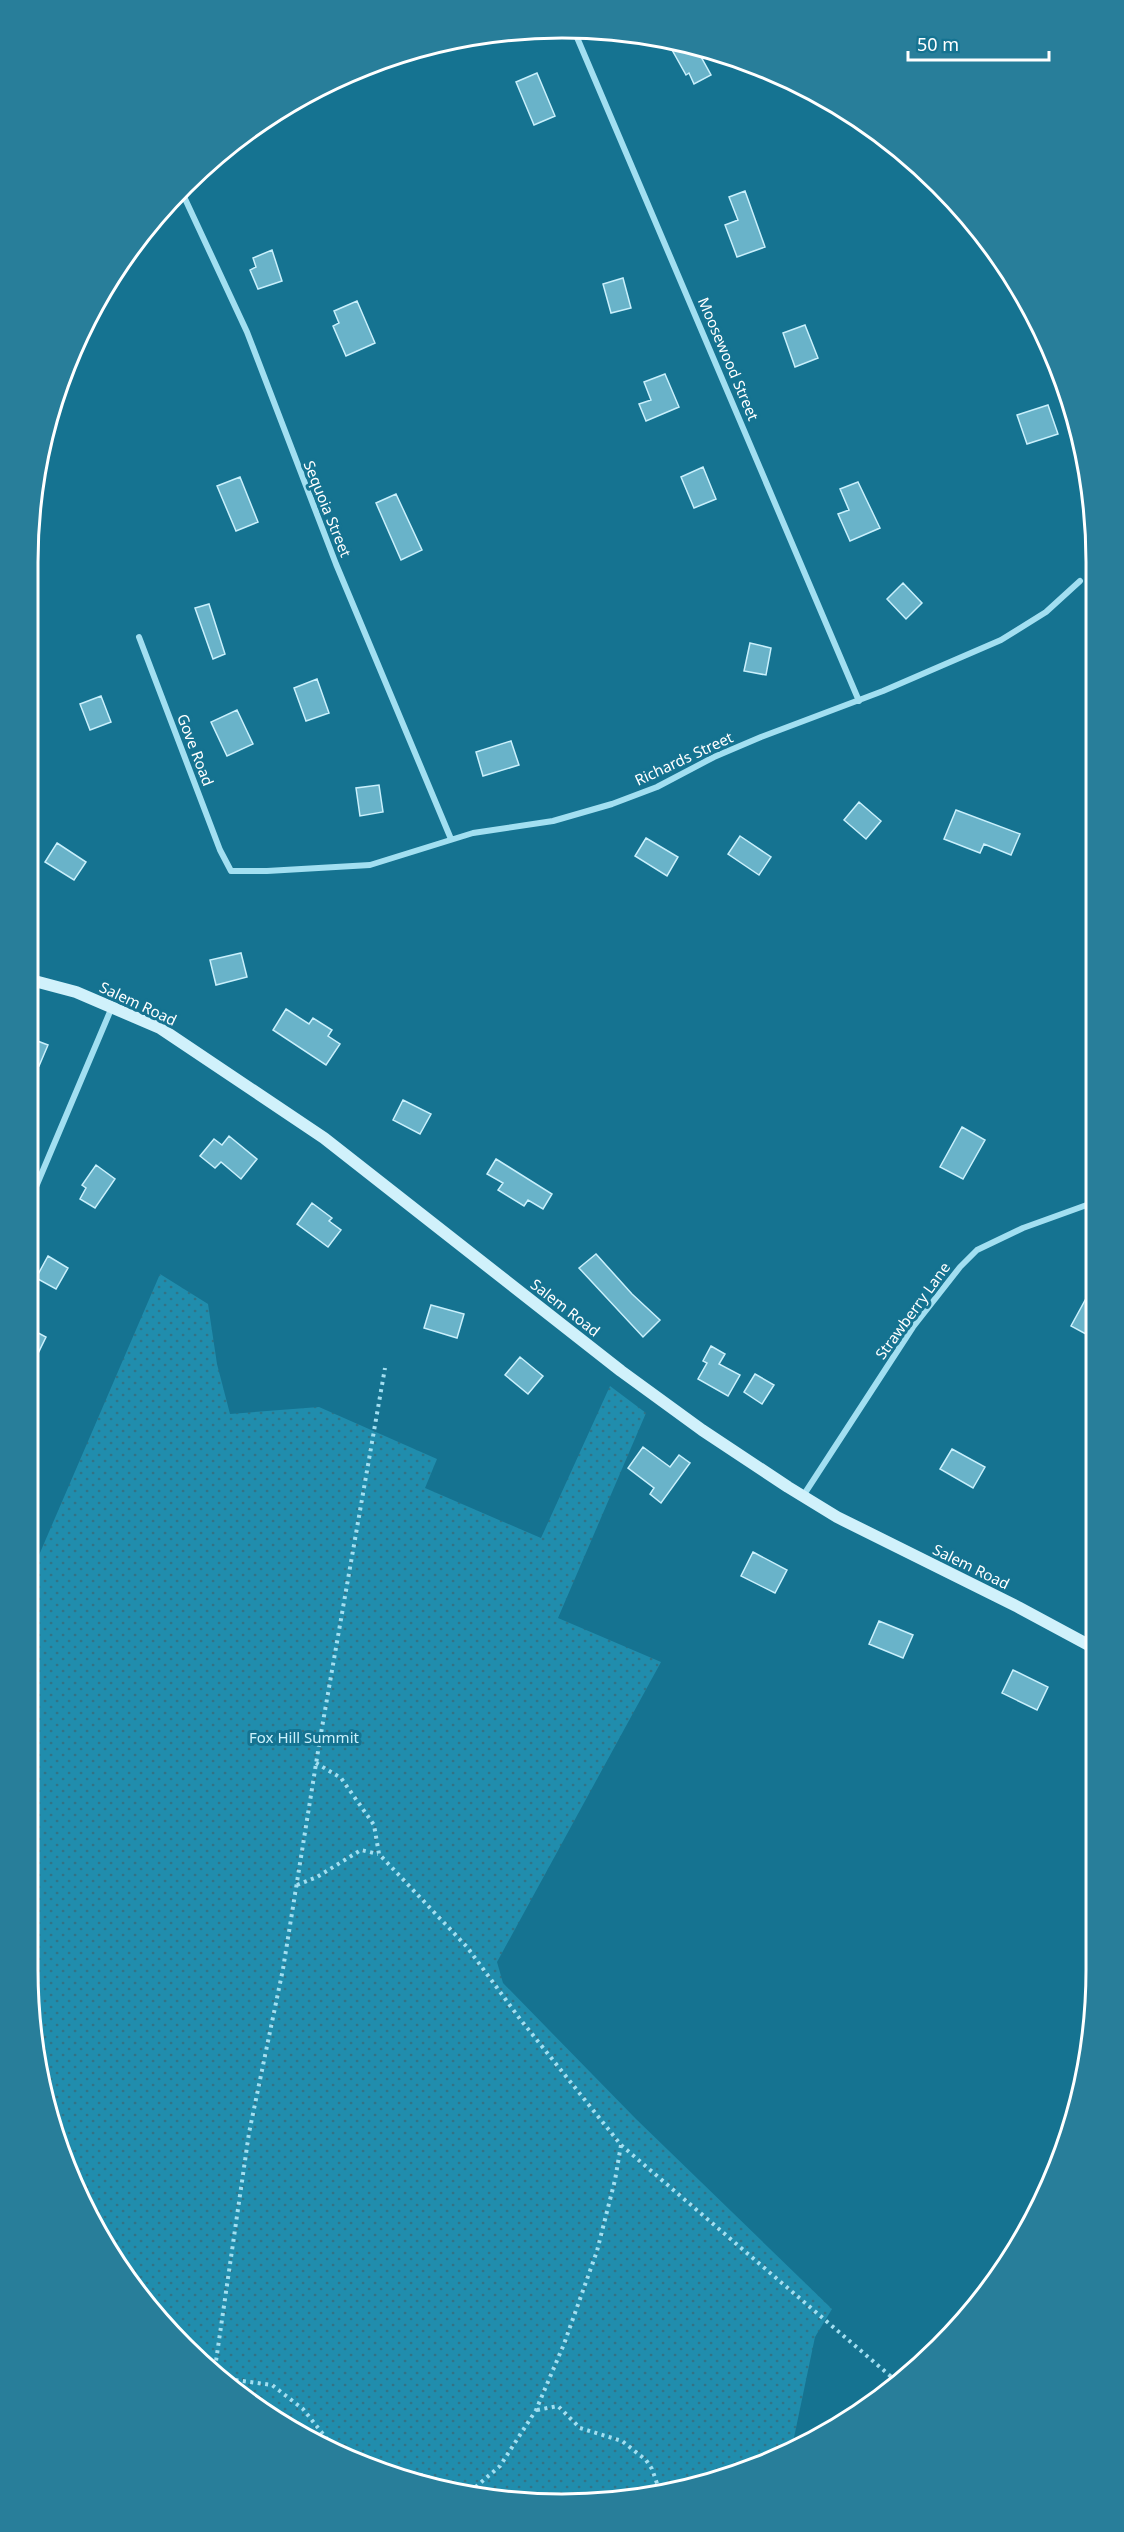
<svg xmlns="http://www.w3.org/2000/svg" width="1124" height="2532" font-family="'Noto Sans',sans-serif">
	<defs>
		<pattern id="green-dots" width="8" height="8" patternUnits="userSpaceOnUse" patternTransform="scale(1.5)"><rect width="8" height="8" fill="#208dad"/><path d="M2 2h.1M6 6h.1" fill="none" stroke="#327386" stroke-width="1.8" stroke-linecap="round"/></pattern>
	</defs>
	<rect width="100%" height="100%" fill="#157391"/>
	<path fill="url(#green-dots)" d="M160,1274L208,1304L217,1364L230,1414L319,1407L437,1459L425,1488L541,1538L610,1386L646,1413L558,1618L661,1662L497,1962L503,1983L636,2119L832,2309L815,2337L792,2447L666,2495L562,2505L458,2495L295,2433L160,2322L99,2237L56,2142L27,1970V1583Z"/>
	<path fill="#69b3c9" stroke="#c9f0fc" stroke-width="1.5" d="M682,42L695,46L711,75L694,84L689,73L686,75L671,48Z
		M537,73L555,116L534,125L516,82Z
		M745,191L765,247L737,257L725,225L738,220L729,197Z
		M272,250L282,281L258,289L250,270L256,267L253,258Z
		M623,278L631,308L611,313L603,284Z
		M357,301L375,343L346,356L333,326L339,323L334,311Z
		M805,325L818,358L795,367L783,333Z
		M665,374L679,407L646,421L639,404L651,400L644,382Z
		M1048,405L1058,434L1027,444L1017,415Z
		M703,467L716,499L694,508L681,477Z
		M240,477L258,522L236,531L217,486Z
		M858,482L880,528L850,541L838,514L849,510L840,489Z
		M396,494L422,550L401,560L376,503Z
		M903,583L922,603L906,619L887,599Z
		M209,604L225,654L213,659L195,608Z
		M750,643L771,648L766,675L744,671Z
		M317,679L329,713L306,721L294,688Z
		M101,696L111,722L90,730L80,704Z
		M237,710L253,744L227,756L211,722Z
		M511,741L519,765L483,776L476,752Z
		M379,785L383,812L360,816L356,788Z
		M859,802L881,821L866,839L844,820Z
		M956,810L1020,834L1011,855L984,844L980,853L944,839Z
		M740,836L771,857L759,875L728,854Z
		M646,838L678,857L667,876L635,856Z
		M57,843L86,862L74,880L45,862Z
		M241,953L247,977L216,985L210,960Z
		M286,1009L309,1024L313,1018L332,1030L328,1036L340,1044L326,1065L273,1030Z
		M27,1037L48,1045L39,1066L27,1061Z
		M403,1100L431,1114L420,1134L393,1120Z
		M962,1127L985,1140L963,1179L940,1167Z
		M229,1136L257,1159L241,1179L221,1162L215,1168L200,1156L214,1139L222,1145Z
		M496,1159L552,1194L543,1209L528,1200L524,1206L498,1190L503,1183L487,1174Z
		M96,1165L115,1179L95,1208L80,1199L86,1188L82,1185Z
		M312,1203L332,1218L329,1221L341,1230L328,1247L297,1224Z
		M596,1254L632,1294L660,1320L643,1337L579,1268Z
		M48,1256L68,1268L56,1289L36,1278Z
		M1095,1282V1339L1071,1326Z
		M431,1305L464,1314L457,1338L424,1328Z
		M27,1327L46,1337L27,1376Z
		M711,1346L725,1354L719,1364L740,1375L728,1396L698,1379L707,1363L703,1361Z
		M520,1357L543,1376L528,1394L505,1375Z
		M755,1374L774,1385L762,1404L744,1392Z
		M643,1447L670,1467L679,1455L690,1463L661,1503L650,1494L654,1488L628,1468Z
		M952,1449L985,1467L973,1488L940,1469Z
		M753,1552L787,1570L775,1593L741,1576Z
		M879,1621L913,1635L903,1658L869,1644Z
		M1013,1670L1048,1687L1037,1710L1002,1693Z"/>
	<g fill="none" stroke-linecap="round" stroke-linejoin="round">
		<path stroke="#a2dff1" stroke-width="4" stroke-dasharray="3 4.5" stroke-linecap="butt" d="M316,1763L341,1778L374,1825L379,1854L467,1947L520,2019L621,2145L615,2180L597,2251L564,2344L536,2410L500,2466L471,2491L421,2475L383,2467
			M297,1885L317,1877L361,1850L378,1854
			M621,2145L895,2380
			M215,2368L249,2133L283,1969L320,1739L385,1368
			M228,2379L272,2385L303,2409L334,2448
			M537,2410L558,2406L580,2428L622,2441L646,2460L652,2469L661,2495
			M459,2495V2487"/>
		<path stroke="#a2dff1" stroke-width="6" d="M573,28L859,701
			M180,188L247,332L336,564L451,839
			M139,637L220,850L231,871H267L370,865L473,833L553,821L612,804L657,787L714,757L761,737L883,691L1001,640L1046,612L1080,581
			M27,1208L112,1007
			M803,1496L913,1327L960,1267L977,1250L1023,1228L1095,1202"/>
		<path stroke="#d0f1fb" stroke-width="12" d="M27,979L76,992L160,1028L324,1138L621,1371L702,1430L788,1487L837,1517L1018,1607L1096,1649"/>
	</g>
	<g text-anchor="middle" stroke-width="6" stroke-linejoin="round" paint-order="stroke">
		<g font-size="15" fill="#fff" stroke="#157391">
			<text transform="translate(728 359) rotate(67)" y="5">Moosewood Street</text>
			<text transform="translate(327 509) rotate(68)" y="5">Sequoia Street</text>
			<text transform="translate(195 750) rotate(69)" y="5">Gove Road</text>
			<text transform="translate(684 759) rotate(-25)" y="5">Richards Street</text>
			<text transform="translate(138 1004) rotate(25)" y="5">Salem Road</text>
			<text transform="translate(565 1308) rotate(38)" y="5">Salem Road</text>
			<text transform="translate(913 1311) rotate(-54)" y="5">Strawberry Lane</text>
			<text transform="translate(971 1567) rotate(26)" y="5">Salem Road</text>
		</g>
		<g font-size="15" fill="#ccf1fc" stroke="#157391">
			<text x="304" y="1743">Fox Hill Summit</text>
		</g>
	</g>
	<path d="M0 0H1124V2532H0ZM562 38H562A524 524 0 0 1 1086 562V1970A524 524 0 0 1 562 2494H562A524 524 0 0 1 38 1970V562A524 524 0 0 1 562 38Z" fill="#287e9a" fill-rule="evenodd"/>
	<path fill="none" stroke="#fff" stroke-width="3" d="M562 38H562A524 524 0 0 1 1086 562V1970A524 524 0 0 1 562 2494H562A524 524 0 0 1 38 1970V562A524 524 0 0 1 562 38Z"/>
	<path d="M908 51v9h141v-9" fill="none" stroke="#ffffff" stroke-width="3"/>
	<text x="917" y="51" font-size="18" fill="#ffffff" stroke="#157391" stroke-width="4.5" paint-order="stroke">50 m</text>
</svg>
